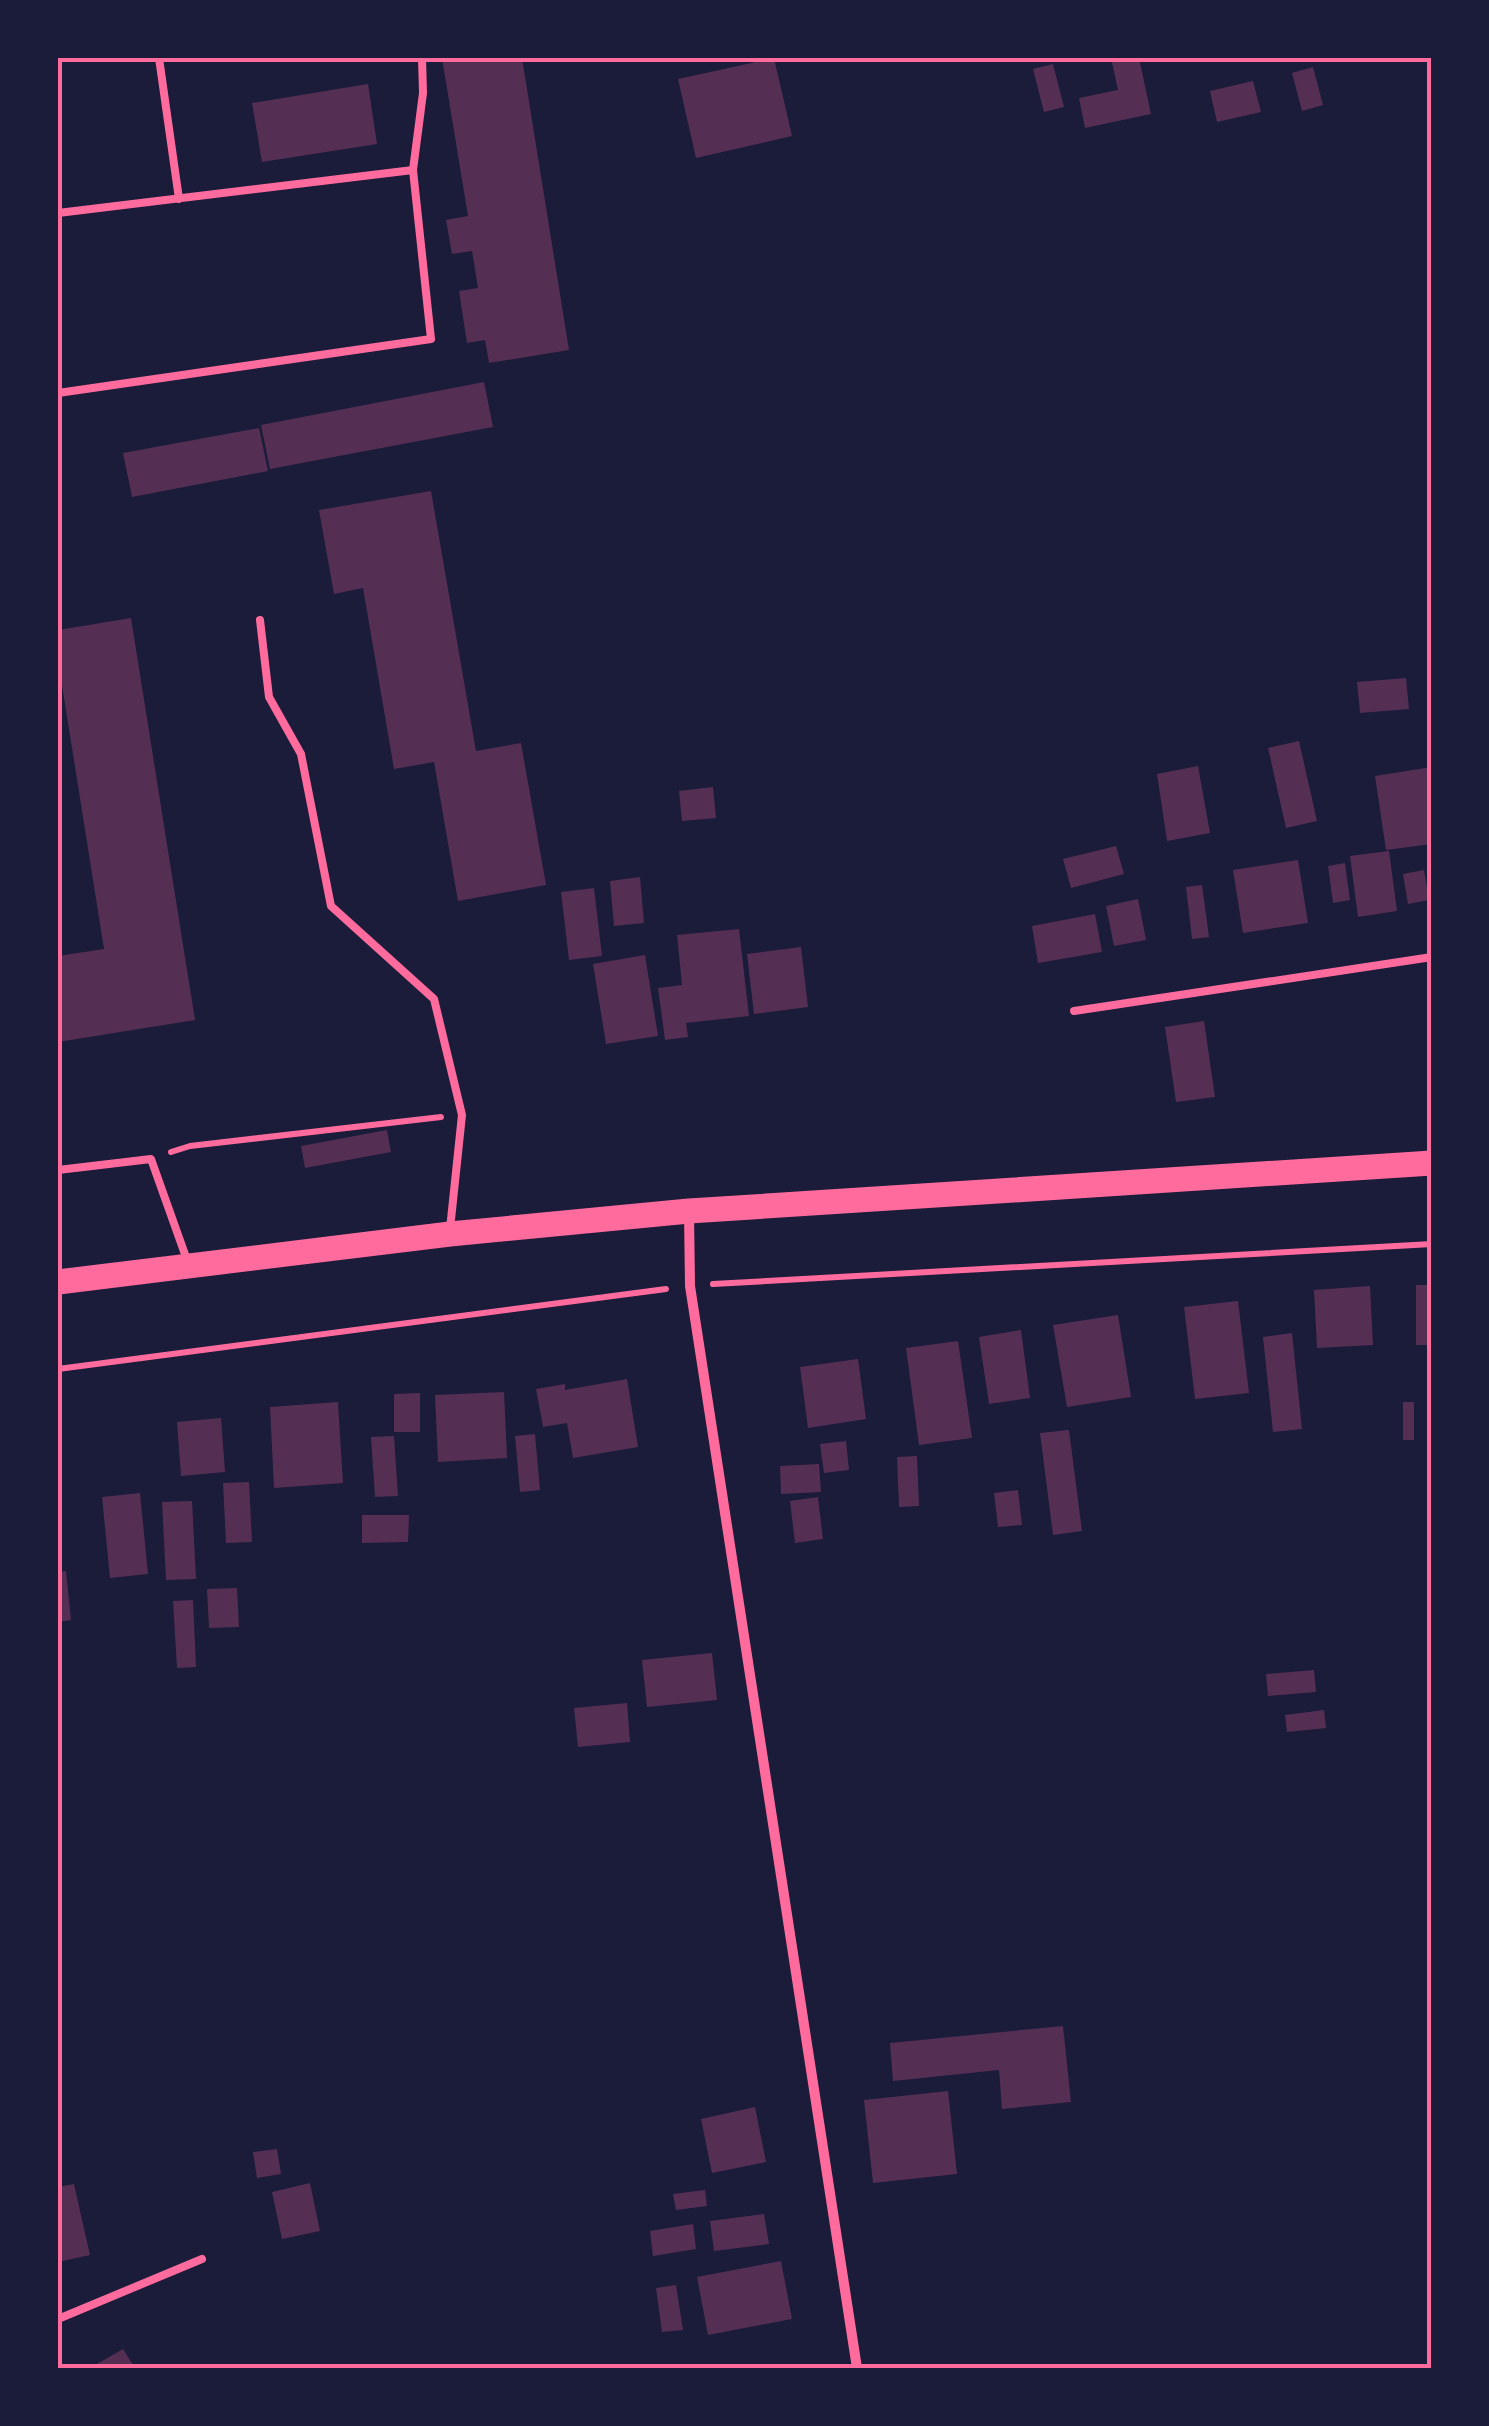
<svg xmlns="http://www.w3.org/2000/svg" width="1489" height="2426" font-family="'DejaVu Sans',sans-serif">
	<rect width="100%" height="100%" fill="#1b1b3a"/>
	<path fill="#542f53" d="M442,58H522L569,350L489,363L485,340L467,343L459,291L478,288L472,251L452,254L446,220L468,216Z
		M774,58L792,136L696,158L678,79Z
		M1111,58H1139L1151,114L1085,128L1079,98L1118,90Z
		M1053,64L1064,107L1044,112L1033,69Z
		M1313,67L1323,105L1302,111L1292,73Z
		M1253,81L1261,112L1217,122L1210,91Z
		M368,84L377,144L262,162L252,103Z
		M484,382L493,427L270,469L261,425Z
		M259,428L268,471L132,497L123,453Z
		M431,491L476,751L521,743L546,885L458,901L434,762L394,769L363,588L334,594L319,510Z
		M131,618L195,1020L58,1042V956L104,949L58,660V630Z
		M1406,678L1409,709L1360,713L1357,682Z
		M1299,741L1317,821L1286,828L1268,748Z
		M1198,766L1210,833L1167,841L1157,774Z
		M1432,767V844L1386,850L1375,776Z
		M713,787L716,818L682,821L679,791Z
		M1116,846L1124,874L1071,888L1063,859Z
		M1389,851L1397,911L1358,917L1350,856Z
		M1298,860L1308,923L1243,933L1233,870Z
		M1345,863L1350,900L1333,903L1328,866Z
		M1424,870L1429,900L1408,904L1403,874Z
		M640,877L644,923L614,926L610,881Z
		M1202,885L1209,937L1192,939L1186,887Z
		M594,888L602,956L569,960L561,892Z
		M1138,899L1146,940L1114,946L1106,906Z
		M1095,914L1102,952L1038,963L1032,926Z
		M739,929L749,1016L686,1023L688,1037L665,1040L658,988L682,985L677,935Z
		M801,947L808,1007L754,1014L747,954Z
		M645,955L658,1036L606,1044L593,964Z
		M1204,1021L1215,1097L1176,1102L1165,1027Z
		M387,1130L391,1152L305,1168L301,1146Z
		M1416,1285H1432V1345H1416Z
		M1370,1286L1373,1345L1317,1348L1314,1290Z
		M1238,1301L1249,1393L1195,1399L1184,1307Z
		M1118,1315L1131,1397L1067,1407L1053,1325Z
		M1021,1330L1030,1398L989,1404L979,1337Z
		M1292,1333L1302,1429L1273,1432L1263,1337Z
		M958,1341L972,1438L919,1445L906,1348Z
		M858,1359L866,1419L808,1428L800,1367Z
		M627,1379L638,1447L573,1458L567,1423L543,1427L536,1389L565,1384V1390Z
		M504,1392L507,1458L438,1462L435,1395Z
		M420,1393V1432H394V1394Z
		M338,1402L343,1483L274,1488L270,1407Z
		M1403,1402H1414V1440H1403Z
		M221,1418L225,1472L181,1476L177,1422Z
		M1069,1430L1082,1531L1053,1535L1040,1433Z
		M535,1434L540,1490L520,1492L515,1436Z
		M394,1436L398,1496L375,1497L371,1437Z
		M846,1441L849,1470L824,1473L820,1444Z
		M917,1456L919,1506L899,1507L897,1457Z
		M819,1464L821,1492L781,1494L780,1466Z
		M249,1482L252,1542L226,1543L223,1483Z
		M1018,1490L1022,1525L998,1527L994,1493Z
		M140,1493L148,1574L110,1578L102,1497Z
		M818,1497L823,1539L795,1543L790,1501Z
		M192,1501L196,1579L166,1580L162,1502Z
		M362,1515H409L408,1542L362,1543Z
		M66,1571L71,1620L58,1622V1572Z
		M237,1588L239,1627L209,1628L207,1589Z
		M193,1600L196,1667L177,1668L173,1601Z
		M712,1653L717,1700L647,1707L642,1660Z
		M1314,1670L1316,1692L1268,1696L1266,1674Z
		M627,1703L630,1742L578,1747L574,1708Z
		M1324,1710L1326,1728L1287,1732L1285,1715Z
		M1063,2026L1071,2102L1002,2109L999,2070L893,2081L890,2043Z
		M948,2091L957,2174L873,2183L864,2100Z
		M755,2107L766,2162L712,2173L701,2119Z
		M277,2149L281,2174L257,2178L253,2152Z
		M310,2183L320,2231L282,2239L272,2192Z
		M74,2184L90,2255L58,2262V2187Z
		M705,2190L707,2206L676,2210L673,2194Z
		M764,2214L769,2244L714,2251L710,2221Z
		M693,2224L696,2249L653,2256L650,2231Z
		M781,2261L792,2319L708,2335L697,2277Z
		M676,2285L683,2330L662,2332L656,2288Z
		M123,2349L135,2368H90Z"/>
	<g fill="none" stroke-linecap="round" stroke-linejoin="round">
		<path stroke="#ff6b9d" stroke-width="6" d="M171,1152L190,1146L441,1117
			M713,1284L1432,1244
			M58,1369L666,1289"/>
		<path stroke="#ff6b9d" stroke-width="8" d="M159,58L179,199
			M413,170L423,93L422,58
			M58,213L413,170L431,339L58,393
			M260,620L269,697L301,754L331,906L434,999L462,1115L450,1229
			M1074,1011L1432,957
			M58,1170L151,1159L187,1260
			M58,2319L202,2259"/>
		<path stroke="#ff6b9d" stroke-width="10" d="M689,1212L690,1286L857,2368"/>
		<path stroke="#ff6b9d" stroke-width="25" d="M58,1282L450,1234L689,1211L1432,1163"/>
	</g>
	<rect width="1489" height="2426" fill="none" stroke="#1b1b3a" stroke-width="120"/>
	<rect x="60" y="60" width="1369" height="2306" fill="none" stroke="#ff6b9d" stroke-width="4"/>
</svg>
